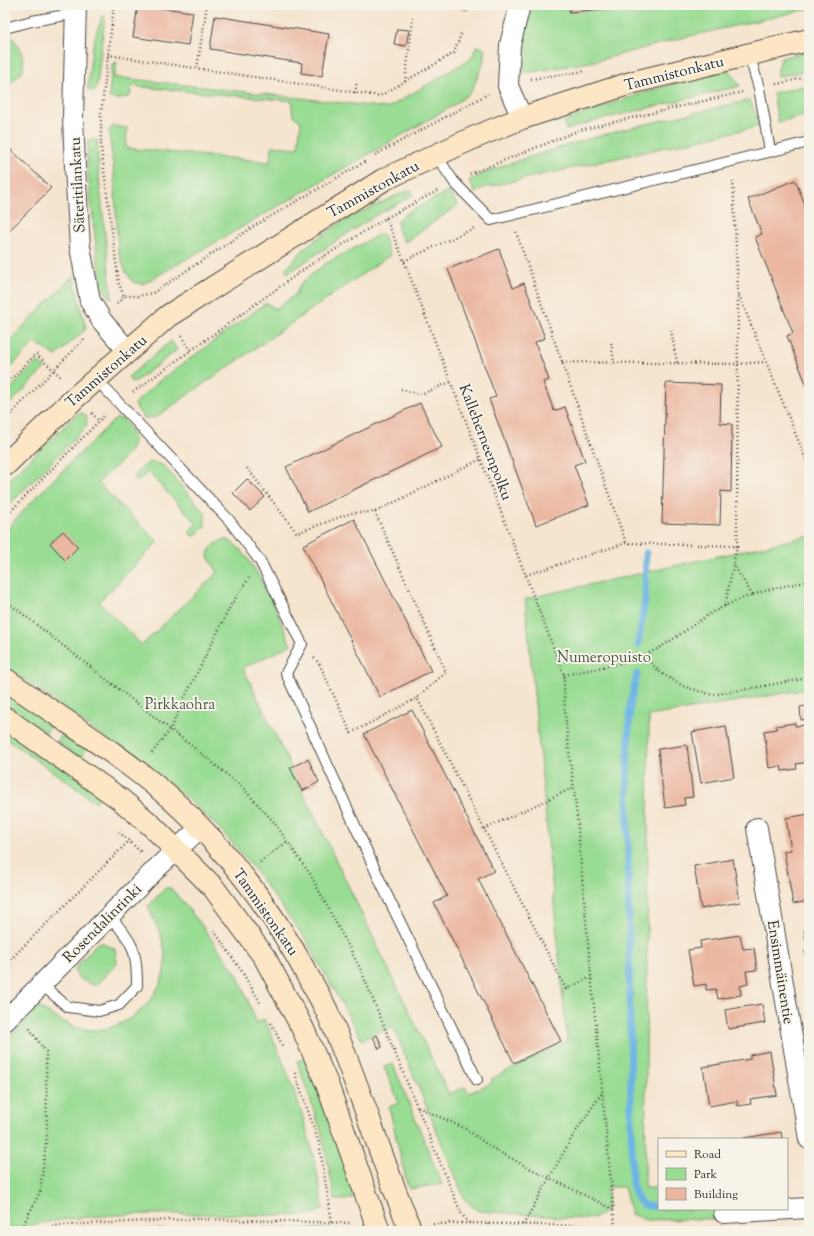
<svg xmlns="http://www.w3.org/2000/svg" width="814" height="1236" font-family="'Sorts Mill Goudy',serif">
	<rect width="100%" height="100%" fill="#f7f3e8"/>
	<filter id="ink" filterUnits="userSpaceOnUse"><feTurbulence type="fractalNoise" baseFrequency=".025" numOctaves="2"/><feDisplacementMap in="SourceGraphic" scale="8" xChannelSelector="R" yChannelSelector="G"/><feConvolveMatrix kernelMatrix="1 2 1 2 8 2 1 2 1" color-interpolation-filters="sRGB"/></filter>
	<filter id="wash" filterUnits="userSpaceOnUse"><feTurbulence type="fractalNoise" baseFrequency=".012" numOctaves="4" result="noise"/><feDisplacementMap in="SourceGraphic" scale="16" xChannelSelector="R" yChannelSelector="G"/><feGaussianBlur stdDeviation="0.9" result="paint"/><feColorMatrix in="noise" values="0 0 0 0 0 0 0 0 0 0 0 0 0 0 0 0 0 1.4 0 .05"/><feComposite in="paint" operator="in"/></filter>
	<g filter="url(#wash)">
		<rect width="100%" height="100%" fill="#f5e5cf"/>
		<path fill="#99dc93" stroke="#62845f" d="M532,5H572L569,12L615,8L634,11L637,5H809V9L681,38L596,61L527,73L523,71C521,48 525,27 532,5Z
			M103,15L105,17L97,85L95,91L88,90C90,59 91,44 103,15Z
			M8,33C17,42 27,57 22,71C21,75 14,79 11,82H5V35Z
			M476,46L485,49L483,64L471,92L454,105L143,284L133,282L126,272L118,251L114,174L109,131L113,126L127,128L126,148L270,162L272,146L298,148L301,121C291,116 292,112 292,101L132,86L130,96C122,99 118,101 109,97L112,64L117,62L114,77L388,108L472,58Z
			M809,51V70L776,77L781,58Z
			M728,69L740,86L594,121L566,130L564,122C618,99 672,84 728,69Z
			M809,85V115L778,122L773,93Z
			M750,100L760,126L483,188L475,193L469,181C492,168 520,160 546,152C613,130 682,116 750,100Z
			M88,140H97L99,178L112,299L108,296L100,282L87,165Z
			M409,190L412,191L413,195L410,197L373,217L288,273L285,269L307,246L344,220Z
			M448,191L458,205L405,242L399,233L397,221L407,213Z
			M382,233L390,255L156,417L144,418L134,404L158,382L266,303L276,309L296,294L300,284L325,264Z
			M73,276L86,329L56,356L35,342L5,373V345Z
			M171,341L176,348V351L136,381L132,382L128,377Z
			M37,362L45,368L5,409V394Z
			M83,413L87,417L86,427L5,509V483L77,414Z
			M116,418L123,419C127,424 133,432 134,439C135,452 107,474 98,483L158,542L99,602L142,645L218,572L208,557C209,546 215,544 225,539C252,547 280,619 291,645L243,668L449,1094L465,1087L469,1093L492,1083L491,1079L567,1041L525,599L809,536V689L649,716L645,1188H659V1209H716V1219L646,1220L631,1214L624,1187H607C609,1209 609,1216 585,1219L478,1211L465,1200L394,1028L379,1032L362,1040L306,940L248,861L218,827L191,802L151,771L5,666V531L37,496Z
			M149,462L163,465L205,513V526L195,536L191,535L189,532L196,523L148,472L138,481L134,479L138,471Z
			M11,693L52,723L46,733L5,705Z
			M5,727L101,795L96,802L5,738Z
			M64,731L87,748L81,758L57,742Z
			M165,888H171L200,923L238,976L257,1023L264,1019C293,1080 314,1142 323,1209C312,1218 280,1215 264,1215C178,1214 89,1209 5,1231V1042L33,1013L36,1005C49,1014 66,1025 82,1029C120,1036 159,1004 165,967C168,945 156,925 148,906C155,901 158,894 165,888Z
			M101,942L115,949L117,963L95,986L78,978L75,969L96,944Z
			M306,1058L351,1181L355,1197L345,1200H335L322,1134L297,1061Z
			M393,1064L442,1184L409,1189L407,1184L389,1107L399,1103L384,1067Z
			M271,1228L348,1230L72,1231Z"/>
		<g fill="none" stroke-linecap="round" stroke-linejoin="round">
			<path stroke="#6eb5e5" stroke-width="7" d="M638,645L645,600L646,553
				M637,674L630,706L627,775L632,1184C638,1202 639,1208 659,1206"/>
		</g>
		<g id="blocks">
			<path fill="#ebb7a1" d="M138,5L193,12L188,45L133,37Z
				M448,5H468L467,11Z
				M572,5H616L615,8L569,12Z
				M215,16L329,34L322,76L301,73L302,63L210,49Z
				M397,29L409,30L406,46L394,44Z
				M5,144L51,188L5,235Z
				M795,180L809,214V391L787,336L793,333L755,237L762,234L748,199Z
				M499,249L513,288L524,283L545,338L535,342L549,380L543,382L554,411L565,407L585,461L574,465L589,505L536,525L489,399L496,397L448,269Z
				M666,383L721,385L720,423L732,424L731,492L721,491L720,525L662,523Z
				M420,403L442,447L308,512L286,467Z
				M247,479L265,497L250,511L233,493Z
				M354,519L431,671L380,697L303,545Z
				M63,531L78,547L65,560L50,543Z
				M808,706L809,719L801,720L800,707Z
				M412,710L494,871L478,879L561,1041L514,1063L434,903L447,896L364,734Z
				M795,723V726L807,725L809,762L796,764L797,769L782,771L781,766L769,768L764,731L777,729L776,726Z
				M726,726L734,777L701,783L692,732Z
				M687,745L693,797L684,798L685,805L665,808L658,749Z
				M308,759L319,782L302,791L290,768Z
				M809,814V901L793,904L784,851L791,850L786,818Z
				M733,859L740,902L701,909L694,866Z
				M809,929V972H808L805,951H808L804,930Z
				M740,935L743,949L754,948L757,970L746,971L748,984L740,986L741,995L718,999L716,989L706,990V984L694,986L688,950L701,948L700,941Z
				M762,1004L765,1023L728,1029L725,1010Z
				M377,1035L382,1047L379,1049L373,1037Z
				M770,1051L777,1095L750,1099L751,1104L738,1106L737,1101L709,1106L703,1067L750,1059V1055Z
				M781,1132L782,1139H744V1138Z"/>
		</g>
	</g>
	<g filter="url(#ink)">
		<use href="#blocks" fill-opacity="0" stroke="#494744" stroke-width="1"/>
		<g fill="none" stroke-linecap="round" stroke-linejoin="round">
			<defs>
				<path id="lane" d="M5,28L32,21L77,13
					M749,54L759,88L770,151
					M436,155L454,182L491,220L809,142
					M96,379L229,520L260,561L302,644L286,673L382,885L477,1080
					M41,984L68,1007L99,1011L119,1005L137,986C137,947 133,944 109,915"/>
				<path id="street" d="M76,5L73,117L75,168L80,247L90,301L102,321L128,351
					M520,5L510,45L508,86L522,118
					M757,828L809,1139
					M5,1021L158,867L201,827
					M724,1213L809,1208"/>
				<path id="secondary" d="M5,465L77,396L168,316L383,180L473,138L522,118L634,82L809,40
					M5,679C60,718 118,753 169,797C226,848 273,911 309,978C316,991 324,1003 329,1016C360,1086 381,1160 411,1231
					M5,718L120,799L151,825L213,887L265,958L303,1029L327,1084L379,1231"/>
			</defs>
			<use href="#lane" stroke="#494744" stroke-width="12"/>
			<use href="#street" stroke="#494744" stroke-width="22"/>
			<use href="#secondary" stroke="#494744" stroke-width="24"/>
			<path stroke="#494744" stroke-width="2.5" stroke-dasharray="1 3" stroke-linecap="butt" d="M114,5L101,114V147L119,284L124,296
				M629,9L630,5
				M108,55L380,96L454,53L461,34
				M197,68L207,5
				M531,79L585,71
				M405,82L413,18
				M776,84L809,77
				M355,93L357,81
				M375,155L488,94
				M470,174L580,130L742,92
				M386,218L404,261L564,675C563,726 574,778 578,829C589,962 603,1094 615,1227
				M516,232L626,543
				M404,261L474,228
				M739,295L809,467
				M117,304L124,296H138L153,293L254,226L366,161
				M671,330L677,363
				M181,336L191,351
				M611,343L614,362
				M562,362L738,364L765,362
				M5,385L36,354L62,378
				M401,389L419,395L451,382
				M133,392L310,265L386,218L439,190
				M92,413L99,421
				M5,420L86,337
				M247,468L297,533L351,513L375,512L481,459
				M375,512L446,672L417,698L566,989L591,977
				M5,517L106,414
				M733,564L753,596
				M526,575L626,543L737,546L738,293L733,179
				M5,600L203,755L242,787L273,821L310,874L360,968L461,1213L469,1223
				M725,606L737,546
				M642,655L661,673L683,686L712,695L809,678
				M314,658L319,663L351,733L417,698
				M564,675C595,668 629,664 657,649C675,639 691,626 708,615C738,597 775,586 809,582
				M152,753L170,730L184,699L231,605L249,578
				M484,829L575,787
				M119,832L142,853
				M260,862L287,842
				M214,931L241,970L261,1004
				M5,965L129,841
				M271,1023L283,1047
				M295,1073L319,1143L332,1222
				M418,1107L466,1129L492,1148L527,1167L613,1209
				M433,1224L469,1223L615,1227L629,1231
				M488,1224V1231
				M523,1225L574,1134L602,1093
				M20,1231L40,1192L47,1135L46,1052L29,1028
				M33,1231L60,1225L196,1219L352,1223"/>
			<use href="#lane" stroke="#fff" stroke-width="10"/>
			<use href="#street" stroke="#fff" stroke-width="20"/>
			<use href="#secondary" stroke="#fce6c4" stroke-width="22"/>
		</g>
	</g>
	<g text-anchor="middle" stroke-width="4" stroke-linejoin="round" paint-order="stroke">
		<g font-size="15" fill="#2b2b2b" stroke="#f7f3e8">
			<text transform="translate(674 73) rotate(-14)" y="5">Tammistonkatu</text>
			<text transform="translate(77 185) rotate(-93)" y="5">Säteritilankatu</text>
			<text transform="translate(373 189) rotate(-29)" y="5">Tammistonkatu</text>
			<text transform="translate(106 371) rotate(-41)" y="5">Tammistonkatu</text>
			<text transform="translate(486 442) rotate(69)" y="5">Kalleherneenpolku</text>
			<text transform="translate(266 912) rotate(55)" y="5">Tammistonkatu</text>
			<text transform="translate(102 923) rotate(-45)" y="5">Rosendalinrinki</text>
			<text transform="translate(781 972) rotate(81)" y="5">Ensimmäinentie</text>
		</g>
		<g font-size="15" fill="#465745" stroke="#f7f3e8">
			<text x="604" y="662">Numeropuisto</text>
			<text x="180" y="709">Pirkkaohra</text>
		</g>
	</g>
	<rect width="814" height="1236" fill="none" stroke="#f7f3e8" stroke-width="20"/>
	<rect x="658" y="1138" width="130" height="72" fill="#f7f3e8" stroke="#a5a39c"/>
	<rect x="666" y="1151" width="20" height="6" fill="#fce6c4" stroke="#a5a39c"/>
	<text x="694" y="1158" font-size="12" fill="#2b2b2b">Road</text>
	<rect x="666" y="1168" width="20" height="12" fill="#99dc93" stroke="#a5a39c"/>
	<text x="694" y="1178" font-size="12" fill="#2b2b2b">Park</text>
	<rect x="666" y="1188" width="20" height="12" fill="#ebb7a1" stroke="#a5a39c"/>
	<text x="694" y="1198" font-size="12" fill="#2b2b2b">Building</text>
</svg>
